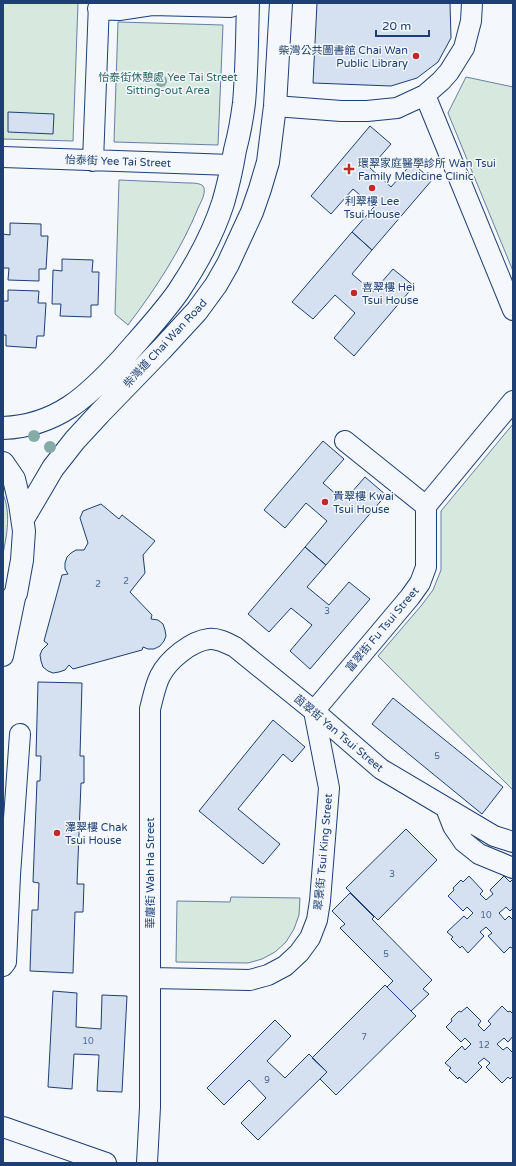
<svg xmlns="http://www.w3.org/2000/svg" width="516" height="1166" font-family="'Varela Round','Noto Sans TC',sans-serif">
	<rect width="100%" height="100%" fill="#f4f7fb"/>
	<path fill="#d7e8df" stroke="#687fa3" d="M3,3H78L73,141L3,139Z
		M118,22L223,25L218,145L114,142Z
		M466,77L513,87V271L448,113Z
		M119,180L188,183C193,183 200,183 203,186C207,191 201,202 199,206C181,250 156,288 128,325L115,314Z
		M513,424V790L378,656L421,606L433,590L441,570V511Z
		M3,494C11,513 7,534 3,554Z
		M231,897L300,898L299,915L294,929L286,942L275,952L262,959L248,963L176,962L177,901L230,902Z"/>
	<path fill="#d5e0f0" stroke="#1d3f73" d="M317,3H450L451,38L438,62L417,78L391,86L313,83Z
		M8,112L54,114L53,134L8,132Z
		M370,126L391,144L370,168L391,187L412,163L432,180L372,250L352,232L374,207L353,189L331,214L311,196Z
		M10,223L41,224V236H48L46,269H39V281L8,280L9,268H3V234L10,235Z
		M352,232L372,250L352,274L373,292L393,269L414,286L354,356L334,338L355,313L335,295L313,319L292,302Z
		M62,259L93,260L92,272H99L98,305H91V317L60,316L61,304H52L53,270L62,271Z
		M8,290L39,291L38,303H46L44,336H37L36,348L6,346V335H3V301H8Z
		M323,441L344,459L323,483L344,501L365,477L386,495L326,565L305,547L327,521L306,503L285,528L264,510Z
		M101,504L119,519L122,515L155,541L143,555L145,573L130,592L152,615L151,619L158,620L163,624L165,630L166,636L164,641L160,646L154,649H148L143,647L142,650L73,669L69,665L65,670L59,672L53,673L48,671L43,667L41,661L40,655L42,650L48,644L44,641L62,575L68,574L65,569V563L67,557L71,553L76,550H84L88,543L80,518L83,511Z
		M305,547L326,565L307,587L329,605L349,582L370,599L310,669L290,651L312,625L291,608L269,632L248,614Z
		M38,682L82,683L80,756H84V783H81L77,884H84L83,912H75L73,973L30,971L32,910H38L39,883L33,882L37,781H40L41,756H36Z
		M393,698L503,787L482,814L372,724Z
		M273,720L305,747L292,762L283,754L238,809L280,844L263,864L199,811Z
		M406,829L437,860L378,920L346,888Z
		M469,876L483,891L480,894L486,900L493,894L490,890L504,876L510,882L512,880L513,881V908L510,911L506,907L499,913L505,920L509,916L513,920V948H512L510,947L504,953L488,936L492,933L486,927L480,932L484,936L468,953L462,946L460,948L451,939L453,937L447,932L464,916L467,919L473,913L467,907L463,911L448,896L454,890L453,888L461,880L463,882Z
		M350,893L374,917L372,919L432,980L423,989L429,994L411,1011L387,987L393,981L340,928L345,924L332,911Z
		M385,985L416,1016L336,1095L320,1079L327,1072L312,1058Z
		M53,991L77,993L76,1027L101,1029L102,995L127,996L122,1092L97,1091L99,1055L74,1054L72,1089L48,1087Z
		M502,1006L508,1012L510,1011L513,1014V1036L508,1042L504,1038L497,1044L503,1050L507,1047L513,1053V1076L510,1079L508,1077L502,1083L486,1067L490,1063L484,1058L478,1063L482,1067L466,1083L459,1077L458,1079L449,1070L451,1068L445,1063L462,1046L465,1050L471,1044L465,1038L461,1042L446,1027L452,1021L451,1019L459,1011L461,1012L467,1007L481,1021L478,1025L484,1031L491,1024L488,1021Z
		M275,1020L291,1036L267,1061L285,1078L309,1054L327,1072L258,1140L241,1123L266,1098L249,1080L224,1105L207,1088Z"/>
	<g fill="none" stroke-linecap="round" stroke-linejoin="round">
		<defs>
			<path id="minor" d="M98,9L119,10L152,5L231,7
				M425,95L513,310
				M275,106L341,111H367L397,108L425,95L441,81L449,72L464,48L471,21L472,3
				M3,157L232,165
				M93,161L99,3
				M345,441L426,506
				M3,656L16,593
				M314,711L410,597L420,583L426,567V506L513,401
				M446,808L453,826L464,842L479,854L513,868
				M3,966L6,962L10,875L20,734
				M151,978L250,980L268,975L285,966L299,953L310,938L317,920L320,901L329,788L314,711
				M3,1127L106,1163
				M147,1163L150,1107V709C153,698 155,686 160,676C168,660 191,641 209,639C218,638 227,643 235,647L314,711L381,769L494,836L513,842"/>
			<path id="major" d="M3,428C57,426 88,396 122,359C141,337 161,316 178,292C196,265 213,234 223,203C228,186 232,168 235,150C239,135 242,119 244,103C247,70 247,36 248,3
				M3,463L14,479L20,504L24,531L22,560L16,593L3,611
				M23,519L53,468L75,440L99,414L161,350L197,311L216,285L228,264L252,212L260,189L268,162L275,106L281,3"/>
		</defs>
		<use href="#minor" stroke="#1d3f73" stroke-width="22"/>
		<use href="#major" stroke="#1d3f73" stroke-width="24"/>
		<use href="#minor" stroke="#f4f7fb" stroke-width="20"/>
		<use href="#major" stroke="#f4f7fb" stroke-width="22"/>
	</g>
	<g fill="#86aba6">
		<circle cx="161" cy="81" r="6"/>
		<circle cx="34" cy="436" r="6"/>
		<circle cx="50" cy="447" r="6"/>
	</g>
	<g fill="#c62828" stroke="#f4f7fb" stroke-width="1.5">
		<circle cx="416" cy="56" r="4"/>
		<path d="M347 163h4v4h4v4h-4v4h-4v-4h-4v-4h4z"/>
		<circle cx="372" cy="188" r="4"/>
		<circle cx="354" cy="293" r="4"/>
		<circle cx="325" cy="502" r="4"/>
		<circle cx="57" cy="833" r="4"/>
	</g>
	<g text-anchor="middle" stroke-width="3" stroke-linejoin="round" paint-order="stroke">
		<g font-size="9" fill="#4b6792">
			<text x="126" y="584">2</text>
			<text x="98" y="587">2</text>
			<text x="327" y="614">3</text>
			<text x="437" y="759">5</text>
			<text x="392" y="877">3</text>
			<text x="486" y="918">10</text>
			<text x="386" y="957">5</text>
			<text x="364" y="1040">7</text>
			<text x="88" y="1044">10</text>
			<text x="484" y="1048">12</text>
			<text x="267" y="1083">9</text>
		</g>
		<g font-size="11" fill="#1d3f73" stroke="#f4f7fb" text-anchor="start">
			<text x="408" y="54" text-anchor="end">柴灣公共圖書館 Chai Wan<tspan x="408" dy="13">Public Library</tspan></text>
			<text x="358" y="167">環翠家庭醫學診所 Wan Tsui<tspan x="358" dy="13">Family Medicine Clinic</tspan></text>
			<text x="372" y="205" text-anchor="middle">利翠樓 Lee<tspan x="372" dy="13">Tsui House</tspan></text>
			<text x="362" y="291">喜翠樓 Hei<tspan x="362" dy="13">Tsui House</tspan></text>
			<text x="333" y="500">貴翠樓 Kwai<tspan x="333" dy="13">Tsui House</tspan></text>
			<text x="65" y="831">澤翠樓 Chak<tspan x="65" dy="13">Tsui House</tspan></text>
		</g>
		<g font-size="11" fill="#2c6c60" stroke="#f4f7fb">
			<text x="168" y="81">怡泰街休憩處 Yee Tai Street<tspan x="168" dy="13">Sitting-out Area</tspan></text>
		</g>
		<g font-size="11" fill="#1d3f73" stroke="#f4f7fb">
			<text transform="translate(118 161) rotate(2)" y="4">怡泰街 Yee Tai Street</text>
			<text transform="translate(165 343) rotate(-47)" y="4">柴灣道 Chai Wan Road</text>
			<text transform="translate(382 629) rotate(-50)" y="4">富翠街 Fu Tsui Street</text>
			<text transform="translate(339 733) rotate(40)" y="4">茵翠街 Yan Tsui Street</text>
			<text transform="translate(323 852) rotate(-85)" y="4">翠景街 Tsui King Street</text>
			<text transform="translate(150 873) rotate(-90)" y="4">華廈街 Wah Ha Street</text>
		</g>
	</g>
	<rect width="516" height="1166" fill="none" stroke="#1d3f73" stroke-width="8"/>
	<path d="M376 30v6h53v-6" fill="none" stroke="#1d3f73" stroke-width="2"/>
	<text x="382" y="30" font-size="12" fill="#1d3f73" stroke="#f4f7fb" stroke-width="3" paint-order="stroke">20 m</text>
</svg>
